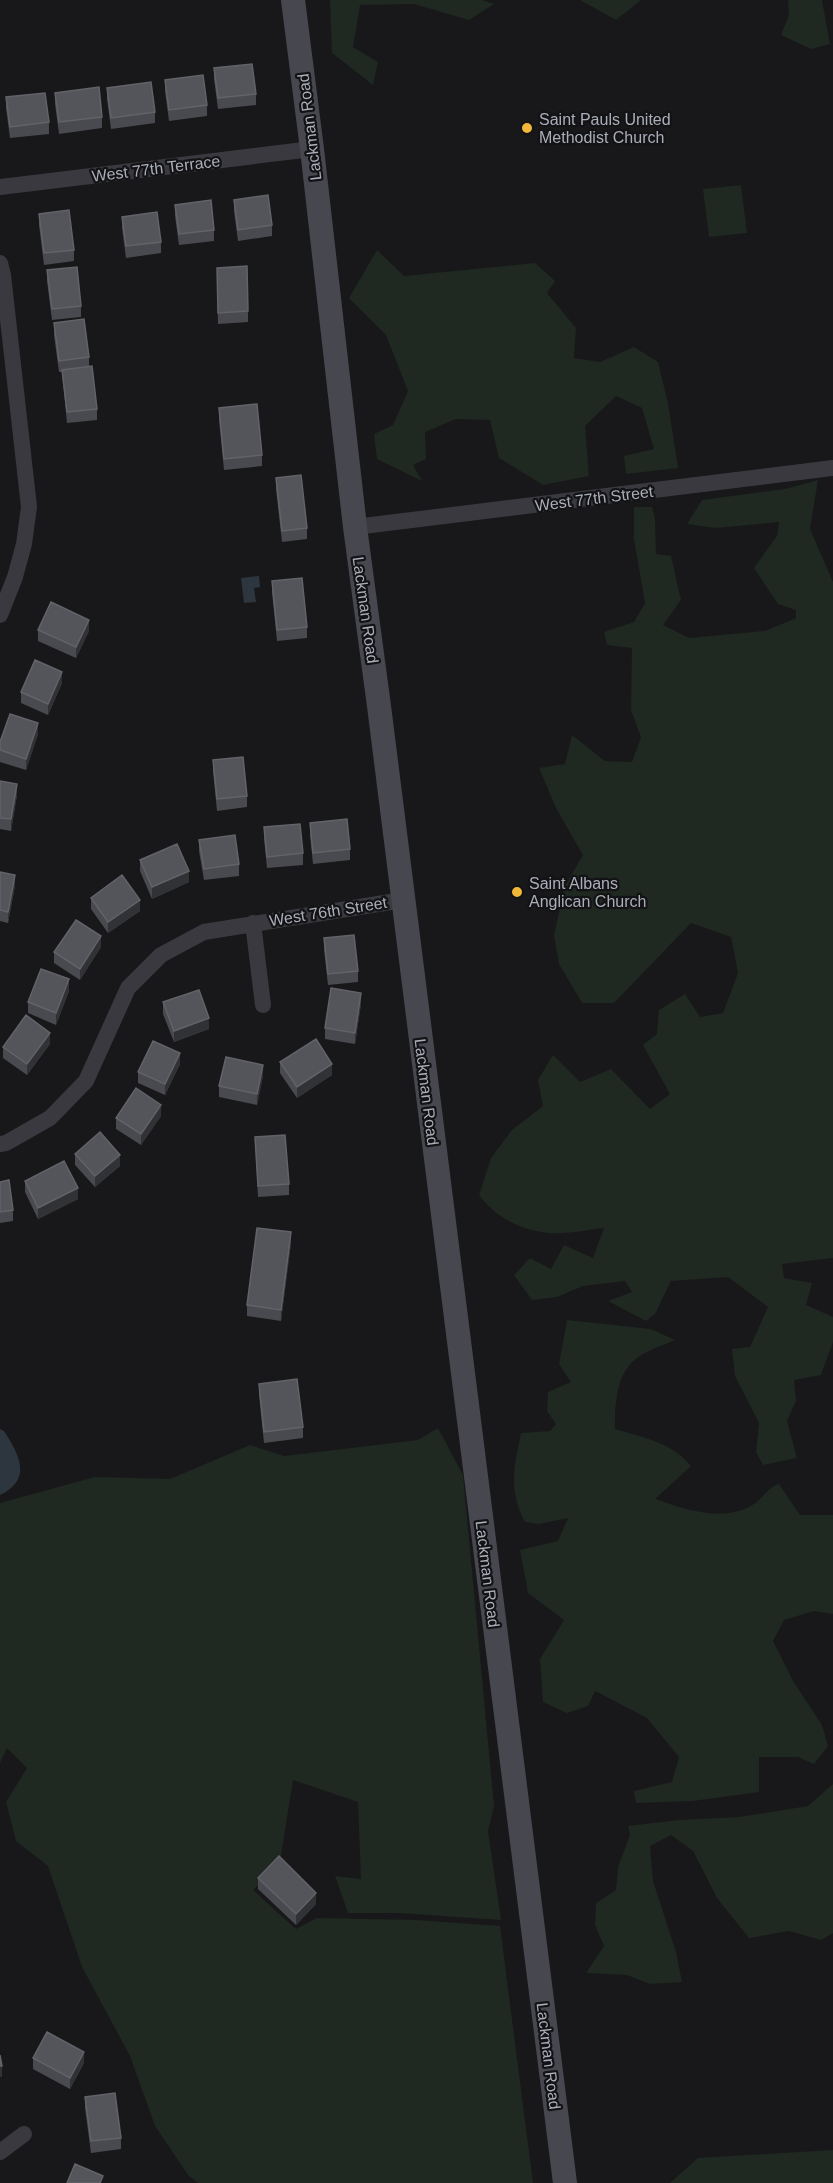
<svg xmlns="http://www.w3.org/2000/svg" width="833" height="2183" font-family="Arial,sans-serif">
	<rect width="100%" height="100%" fill="#18181a"/>
	<path fill="#1f2821" d="M330,0H482L494,4L469,20L414,4L360,5L353,47L378,62L373,85L332,53Z
		M580,0H641L616,20Z
		M788,0H822L830,44L811,49L781,35L789,15Z
		M741,185L747,233L709,237L703,189Z
		M377,250L404,276L535,263L555,281L547,293L576,328L574,358L600,362L634,347L658,362L668,403L678,468L626,474L624,456L654,449L642,408L616,396L585,426L589,476L543,485L499,458L490,420L456,419L425,432L426,459L413,465L422,481L377,459L374,434L393,425L408,391L386,335L349,298Z
		M818,480L810,529L833,582V1258L782,1264L784,1278L812,1283L806,1305L833,1317V1342L821,1375L794,1380L796,1401L787,1421L797,1458L763,1465L756,1452L759,1423L735,1376L732,1349L750,1347L768,1307L728,1277L671,1281L655,1314L646,1321L608,1301L632,1292L625,1281L583,1286L557,1297L532,1300L514,1275L530,1258L551,1269L564,1245L593,1258L604,1228C590,1229 576,1233 562,1233C530,1235 497,1220 479,1195L491,1158L512,1130L543,1106L538,1080L553,1055L580,1082L611,1069L650,1109L670,1094L643,1045L657,1034L659,1010L685,994L700,1017L723,1013L738,973L731,937L691,923L614,1003H582L559,964L554,935L565,886L583,855L556,808L539,768L565,764L572,735L605,761L632,762L641,737L631,710L632,648L607,645L604,632L634,622L645,603L634,539V507H652L655,519L656,554L671,556L681,600L663,625L689,638L765,631L796,618V610L778,604L754,568L777,536L779,522L716,528L687,524L702,500L785,489Z
		M567,1320L651,1329L675,1340C664,1345 650,1349 640,1356C616,1371 615,1402 615,1429C643,1437 673,1443 691,1466L655,1499C687,1510 723,1523 754,1504C764,1498 767,1487 779,1484L800,1515H833V1614L814,1611L784,1620L773,1641L793,1681L822,1725L828,1746L814,1764L798,1757H759V1792L693,1801L636,1803L634,1791L672,1782L679,1757L647,1718L595,1691L588,1706L567,1713L543,1702L540,1659L564,1620L528,1593L520,1550L558,1541L568,1518L539,1524L525,1522C508,1490 514,1467 521,1433L550,1431L556,1424L547,1411L548,1392L571,1382L559,1364Z
		M438,1428L463,1475L494,1806L488,1831L501,1920L400,1913H348L335,1876L361,1879L358,1802L293,1780L280,1862L253,1890L296,1929L317,1918L416,1920L500,1926L533,2183H198L188,2175L155,2126L130,2056L82,1967L48,1866L16,1841L6,1802L27,1768L7,1748L0,1763V1503L95,1477L170,1479L250,1445L284,1456L418,1440Z
		M833,1784V1933L821,1940L789,1931L749,1938L717,1898L693,1851L671,1835L650,1846L653,1881L676,1952L682,1982L650,1984L627,1975L586,1973L604,1946L595,1925L596,1903L616,1890L618,1867L630,1835L628,1826L679,1820L740,1817L808,1806Z
		M833,2150V2183H670L698,2158Z"/>
	<path fill="#2d363e" d="M259,576L260,587L254,588L256,602L244,603L241,578Z
		M0,1429L4,1431C19,1454 33,1479 0,1495Z"/>
	<g fill="none" stroke-linecap="round" stroke-linejoin="round">
		<path stroke="#39393f" stroke-width="16" d="M0,187L312,149
			M0,263L3,275L29,507L24,544L15,577L0,615
			M355,527L833,468
			M253,923L263,1005
			M0,1144L6,1143L50,1118L86,1081L128,988L161,955L204,932L403,900
			M0,2152L24,2134"/>
		<path stroke="#47484f" stroke-width="24" d="M293,0L312,149L355,527L379,706L565,2183"/>
	</g>
	<path fill="#494a4f" d="M214,68L256,94V105L218,109L214,79Z
		M165,80L207,105V116L169,121L165,91Z
		M107,88L155,112V123L111,129L107,99Z
		M55,93L102,117V128L59,134L55,104Z
		M6,97L49,122V134L10,138L6,108Z
		M234,200L272,225V236L238,241L234,211Z
		M175,205L214,230V241L179,245L175,216Z
		M39,214L74,250V261L44,265L39,225Z
		M122,217L161,242V253L126,258L122,228Z
		M47,270L81,306V317L52,320L47,281Z
		M217,279L248,311V322L218,324Z
		M54,323L89,357V367L97,409V420L67,423L62,372H59L54,335Z
		M219,408L262,455V466L224,470L219,420Z
		M276,478L307,528V539L282,542L276,489Z
		M272,581L307,627V638L277,641L272,592Z
		M38,630L89,631L76,658L38,641Z
		M62,683L48,715L21,703V692Z
		M38,734L26,770L0,762V742Z
		M213,760L247,796V807L217,811L213,771Z
		M0,781L17,795L11,831L0,829Z
		M310,823L350,849V860L313,864L310,835Z
		M264,827L303,853V865L267,868L264,838Z
		M199,840L239,864V876L204,880L199,851Z
		M140,860L189,882L152,899L140,871Z
		M0,872L15,886L8,923L0,921Z
		M91,898L140,911L108,933L91,909Z
		M324,938L358,971V982L328,985L324,949Z
		M101,947L80,980L54,963V952Z
		M69,991L56,1025L28,1013V1002Z
		M163,1002L209,1029L174,1042L163,1014Z
		M361,1004L355,1044L325,1039V1028Z
		M50,1044L27,1075L3,1058V1047Z
		M280,1062L332,1075L297,1098L280,1073Z
		M180,1064L165,1095L138,1083V1072Z
		M263,1076L257,1105L219,1097V1086Z
		M161,1116L141,1145L116,1129V1118Z
		M255,1137L289,1184V1195L258,1197Z
		M75,1154L120,1166L95,1187L75,1165Z
		M25,1181L78,1199L38,1219L25,1192Z
		M0,1182L13,1210V1221L0,1223Z
		M291,1243L281,1321L247,1316V1305Z
		M259,1384L303,1427V1438L264,1443L259,1395Z
		M258,1878L316,1904L296,1925L258,1889Z
		M33,2058L84,2063L70,2089L33,2069Z
		M85,2097L121,2138V2149L91,2153L85,2108Z"/>
	<path fill="#313235" d="M89,620V631L76,658V647Z
		M62,672V683L48,715V704Z
		M38,723V734L26,770V759Z
		M17,784V795L11,831V819Z
		M189,871V882L152,899V887Z
		M15,875V886L8,923V912Z
		M140,900V911L108,933V922Z
		M101,936V947L80,980V969Z
		M69,979V991L56,1025V1013Z
		M361,993V1004L355,1044V1033Z
		M209,1018V1029L174,1042V1031Z
		M50,1033V1044L27,1075V1064Z
		M180,1053V1064L165,1095V1084Z
		M332,1064V1075L297,1098V1087Z
		M263,1065V1076L257,1105V1094Z
		M161,1105V1116L141,1145V1134Z
		M120,1155V1166L95,1187V1176Z
		M78,1188V1199L38,1219V1208Z
		M291,1232V1243L281,1321V1310Z
		M316,1893V1904L296,1925V1914Z
		M84,2052V2063L70,2089V2078Z
		M0,2066H2V2077H0Z"/>
	<path fill="#54555a" stroke="#616369" stroke-width="1.5" d="M252,64L256,94L218,98L214,68Z
		M203,75L207,105L169,110L165,80Z
		M151,82L155,112L111,118L107,88Z
		M99,87L102,117L59,122L55,93Z
		M45,93L49,122L10,127L6,97Z
		M268,195L272,225L238,230L234,200Z
		M211,200L214,230L179,234L175,205Z
		M69,210L74,250L44,253L39,214Z
		M157,212L161,242L126,246L122,217Z
		M247,266L248,311L218,313L217,268Z
		M77,267L81,306L52,309L47,270Z
		M84,319L89,357L59,361L54,323Z
		M92,366L97,409L67,412L62,370Z
		M257,404L262,455L224,459L219,408Z
		M301,475L307,528L282,531L276,478Z
		M302,578L307,627L277,630L272,581Z
		M51,602L89,620L76,647L38,630Z
		M35,660L62,672L48,704L21,692Z
		M10,714L38,723L26,759L0,750V742Z
		M243,757L247,796L217,799L213,760Z
		M0,781L17,784L11,819L0,818Z
		M347,819L350,849L313,853L310,823Z
		M300,824L303,853L267,857L264,827Z
		M235,835L239,864L204,869L199,840Z
		M177,844L189,871L152,887L140,860Z
		M0,872L15,875L8,912L0,910Z
		M122,875L140,900L108,922L91,898Z
		M76,920L101,936L80,969L54,952Z
		M354,935L358,971L328,974L324,938Z
		M41,969L69,979L56,1013L28,1002Z
		M331,988L361,993L355,1033L325,1028Z
		M199,990L209,1018L174,1031L163,1002Z
		M26,1015L50,1033L27,1064L3,1047Z
		M316,1039L332,1064L297,1087L280,1062Z
		M153,1041L180,1053L165,1084L138,1072Z
		M226,1057L263,1065L257,1094L219,1086Z
		M136,1088L161,1105L141,1134L116,1118Z
		M100,1132L120,1155L95,1176L75,1154Z
		M285,1135L289,1184L258,1186L255,1137Z
		M64,1161L78,1188L38,1208L25,1181Z
		M9,1180L13,1210L0,1212V1182Z
		M257,1228L291,1232L281,1310L247,1305Z
		M297,1379L303,1427L264,1432L259,1384Z
		M279,1856L316,1893L296,1914L258,1878Z
		M47,2032L84,2052L70,2078L33,2058Z
		M0,2055L2,2066H0Z
		M115,2093L121,2138L91,2141L85,2097Z
		M75,2164L103,2176L100,2183H67Z"/>
	<g fill="#f0b739" stroke="#131315" stroke-width="2">
		<circle cx="527" cy="128" r="6"/>
		<circle cx="517" cy="892" r="6"/>
	</g>
	<g text-anchor="middle" stroke-width="4.5" stroke-linejoin="round" paint-order="stroke">
		<g font-size="16" fill="#aaaeb9" stroke="#131315" text-anchor="start">
			<text x="539" y="125">Saint Pauls United<tspan x="539" dy="18">Methodist Church</tspan></text>
			<text x="529" y="889">Saint Albans<tspan x="529" dy="18">Anglican Church</tspan></text>
		</g>
		<g font-size="16" fill="#aaaeb9" stroke="#131315">
			<text transform="translate(309 127) rotate(-97)" y="6">Lackman Road</text>
			<text transform="translate(156 168) rotate(-7)" y="6">West 77th Terrace</text>
			<text transform="translate(594 498) rotate(-7)" y="6">West 77th Street</text>
			<text transform="translate(366 610) rotate(82)" y="6">Lackman Road</text>
			<text transform="translate(328 911) rotate(-9)" y="6">West 76th Street</text>
			<text transform="translate(427 1092) rotate(83)" y="6">Lackman Road</text>
			<text transform="translate(488 1574) rotate(83)" y="6">Lackman Road</text>
			<text transform="translate(549 2056) rotate(83)" y="6">Lackman Road</text>
		</g>
	</g>
</svg>
